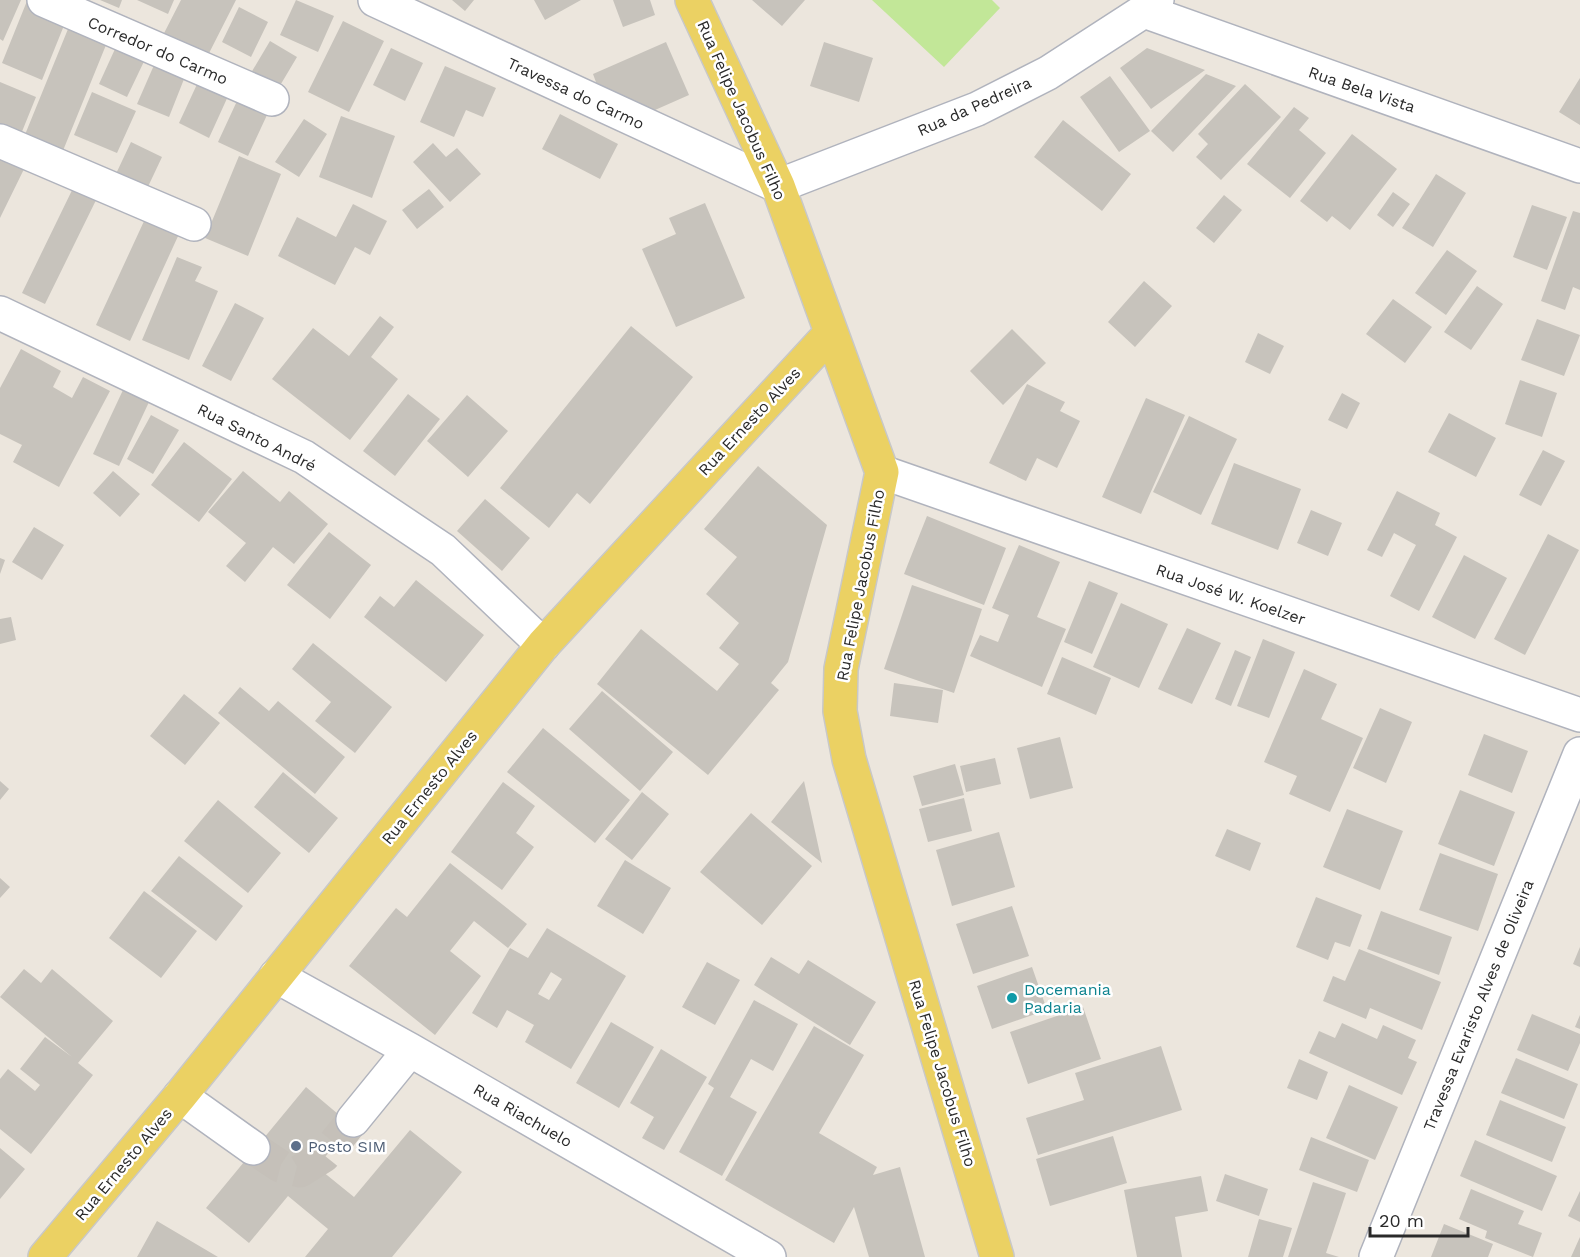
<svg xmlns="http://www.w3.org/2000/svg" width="1580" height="1257" font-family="'Work Sans',sans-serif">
	<rect width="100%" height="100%" fill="#ece6dd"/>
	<path fill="#c2e798" d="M872,0H992L1000,8L944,67Z"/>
	<path fill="#c7c3bc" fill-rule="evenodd" d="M0,0H21L3,41L0,39Z
		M100,0H122L119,8Z
		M137,0H174L168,14Z
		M181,0H236L203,65L159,43Z
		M296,0L334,16L318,52L280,35Z
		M452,0H474L465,11Z
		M534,0H581L545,20Z
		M613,0H650L655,15L623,27Z
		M752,0H805L782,26Z
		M27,1L67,18L42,80L2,63Z
		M239,7L268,22L251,57L222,42Z
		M343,21L384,41L349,112L308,92Z
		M68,29L106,45L60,158L22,142Z
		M120,38L149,51L127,97L99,84Z
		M270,41L297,57L272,99L245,83Z
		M666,42L689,95L655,110L597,85L593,74Z
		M824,42L873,58L859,102L810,86Z
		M391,48L423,63L405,101L373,85Z
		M1147,48L1205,70L1151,109L1120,68Z
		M158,56L188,69L169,117L137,104Z
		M445,66L496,88L483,117L466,110L454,137L420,122Z
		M1206,74L1236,86L1173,152L1151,131Z
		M1110,76L1150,131L1119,152L1080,97Z
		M1580,78V125L1559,112Z
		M199,80L229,94L209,138L179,123Z
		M0,82L36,97L19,139L0,131Z
		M1245,84L1281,117L1221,180L1196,157L1208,144L1198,134Z
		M92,92L136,111L117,153L74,135Z
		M237,101L267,115L248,156L218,142Z
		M1294,107L1309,118L1299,130L1326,153L1290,198L1247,164Z
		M560,114L618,144L600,179L542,149Z
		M341,116L395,136L372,198L319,177Z
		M304,119L327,134L299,177L275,162Z
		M1063,120L1131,174L1102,211L1034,157Z
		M1352,134L1397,169L1350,230L1332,216L1327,222L1300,201Z
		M131,142L162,157L145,193L114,178Z
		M433,143L446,157L457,148L481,174L450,202L413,162Z
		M0,151L26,165L0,218Z
		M239,156L281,174L248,256L205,238Z
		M1436,174L1466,193L1433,247L1402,228Z
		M77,180L100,192L45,304L22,293Z
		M429,189L444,207L417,229L402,210Z
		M1393,192L1410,204L1393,227L1377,215Z
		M1224,195L1242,210L1214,243L1196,228Z
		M705,203L745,298L676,327L642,249L676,234L669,218Z
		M353,204L387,221L370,255L355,247L335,285L278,256L297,217L336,237Z
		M1532,205L1567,217L1547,270L1513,257Z
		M1573,211L1580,213V290L1573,287L1565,310L1541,301Z
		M145,219L179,234L130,341L96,325Z
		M1447,250L1477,271L1446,315L1415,293Z
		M177,257L202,267L195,281L218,291L189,360L142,340Z
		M1144,281L1172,306L1135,347L1108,322Z
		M1477,286L1503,304L1471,350L1444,332Z
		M1393,299L1432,327L1405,363L1366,334Z
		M235,303L264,318L231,381L202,366Z
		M380,316L394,327L371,357L398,379L350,440L272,379L313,328L349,356Z
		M1537,319L1580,335L1564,376L1521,360Z
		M631,326L693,377L590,504L577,493L549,528L500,488Z
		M1012,329L1046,363L1003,405L970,371Z
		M1258,333L1284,346L1270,374L1245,362Z
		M21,349L61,371L53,387L72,398L83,377L110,391L59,487L13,462L22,445L0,434V388Z
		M1520,380L1557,393L1542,437L1505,424Z
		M1027,384L1065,402L1060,411L1080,421L1057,468L1037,458L1026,481L989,463Z
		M123,390L149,402L119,466L93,454Z
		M1342,393L1360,403L1347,429L1328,420Z
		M408,394L440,419L395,476L363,451Z
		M467,395L508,431L468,477L427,441Z
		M1146,398L1185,415L1141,514L1102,497Z
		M1449,413L1496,438L1476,477L1428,452Z
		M151,415L179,430L153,474L127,459Z
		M1189,416L1237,439L1201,515L1153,492Z
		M184,442L232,479L199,522L151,485Z
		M1543,450L1565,461L1541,506L1519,495Z
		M1234,463L1301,489L1278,550L1211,524Z
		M758,466L827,525L788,662L771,683L779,690L708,775L597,684L641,629L717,691L739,664L719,648L739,623L706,594L737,557L704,529Z
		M113,471L140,494L120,517L93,493Z
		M243,471L280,502L289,491L328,524L294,564L273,547L245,582L226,566L246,543L208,512Z
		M1397,491L1440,513L1435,525L1457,537L1419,611L1390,596L1416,545L1394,533L1382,557L1367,550Z
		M485,499L530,538L502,571L457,531Z
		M1311,510L1342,523L1328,556L1297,543Z
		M927,516L1006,548L984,605L904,574Z
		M34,527L64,545L42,580L12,562Z
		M329,532L371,565L330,619L287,585Z
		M1548,534L1579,550L1525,655L1494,639Z
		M1019,545L1060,562L1037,617L1066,629L1042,687L970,656L980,635L998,642L1009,615L992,608Z
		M1464,555L1507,578L1475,639L1432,617Z
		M0,558L5,560L0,574Z
		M416,580L484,635L446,682L364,617L380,596L394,607Z
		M1089,581L1118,593L1092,654L1064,642Z
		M912,585L982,609L954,693L884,669Z
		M1121,603L1168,624L1139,688L1093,667Z
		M11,617L16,640L0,644V619Z
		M1187,628L1221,643L1192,704L1158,689Z
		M1263,639L1295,652L1269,718L1237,706Z
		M313,643L392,707L355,753L315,721L331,702L292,669Z
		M1235,650L1251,657L1231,706L1215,699Z
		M1062,657L1111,678L1096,715L1047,694Z
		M1304,669L1337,684L1321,719L1363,738L1330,812L1289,794L1297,776L1264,762Z
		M894,683L943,690L938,723L890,716Z
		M240,687L269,711L278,701L345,757L315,794L218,713Z
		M602,691L673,752L640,791L569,729Z
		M184,694L220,723L185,765L150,736Z
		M1380,708L1412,722L1386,783L1353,768Z
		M543,728L630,800L595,843L507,772Z
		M1484,734L1528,751L1512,793L1468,775Z
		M1060,737L1073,788L1030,799L1017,748Z
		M995,758L1001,784L966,792L960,766Z
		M955,764L964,795L922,806L913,776Z
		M283,772L338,818L309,853L254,807Z
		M0,781L9,789L0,800Z
		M804,781L822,863L771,822Z
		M503,782L535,806L516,833L534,847L502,890L451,852Z
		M1460,790L1515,812L1494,866L1438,844Z
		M642,792L669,814L632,860L605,839Z
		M964,798L972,831L928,842L919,809Z
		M218,800L281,853L248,893L184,841Z
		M1347,809L1403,831L1380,890L1323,867Z
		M751,813L812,866L762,925L700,872Z
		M1227,829L1261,843L1250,871L1215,856Z
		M999,832L1015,887L952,906L936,850Z
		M1440,853L1498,874L1478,931L1419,910Z
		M179,856L243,906L216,941L151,891Z
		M625,860L671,888L643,934L597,906Z
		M450,863L527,924L508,948L474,921L450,951L481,976L435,1035L349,966L396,908L407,917Z
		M0,878L10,887L0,898Z
		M144,891L197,931L161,978L109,938Z
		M1316,897L1362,915L1350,947L1335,942L1328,960L1296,947Z
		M1012,906L1029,956L973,974L956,924Z
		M1381,911L1452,937L1439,975L1367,949Z
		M547,928L626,976L571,1069L525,1042L534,1025L507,1010L497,1028L472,1013L510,948L528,958ZM551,972L562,979L549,1000L538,994Z
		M1580,947V967L1573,964Z
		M1359,949L1441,982L1422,1030L1370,1008L1366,1019L1323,1001L1333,976L1345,981Z
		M771,957L799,974L808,960L876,1002L850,1045L754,985Z
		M707,962L740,980L715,1025L682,1007Z
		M1032,967L1047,1010L992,1029L977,986Z
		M24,969L41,983L52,969L113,1021L78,1063L93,1075L31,1154L0,1129V1079L8,1069L35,1091L40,1085L20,1069L45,1037L72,1057L0,997Z
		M754,1000L798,1024L773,1071L751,1059L730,1097L757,1112L722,1176L679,1152L714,1088L708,1084Z
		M1083,1007L1101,1059L1028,1084L1010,1032Z
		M1532,1014L1580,1034V1043L1568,1071L1517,1050Z
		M1580,1015V1029L1575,1027Z
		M611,1022L654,1047L619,1108L576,1083Z
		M1342,1023L1377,1039L1383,1025L1416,1040L1408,1058L1417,1062L1402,1095L1309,1053L1319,1031L1335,1038Z
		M814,1026L864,1055L819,1133L877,1167L873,1175L900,1167L925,1257H869L854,1207L834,1243L725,1180Z
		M1161,1046L1182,1110L1038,1155L1026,1118L1084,1100L1075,1073Z
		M661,1049L707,1077L664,1150L642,1138L654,1117L630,1103Z
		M1516,1058L1578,1084L1564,1119L1501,1093Z
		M1299,1059L1328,1072L1317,1100L1287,1088Z
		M1349,1085L1398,1107L1375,1160L1326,1138Z
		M306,1087L351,1125L317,1167L354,1197L410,1130L462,1172L392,1257H305L328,1229L288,1196L249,1243L206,1208Z
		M1500,1100L1566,1127L1552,1162L1486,1135Z
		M1113,1136L1127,1183L1050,1206L1036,1159Z
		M1311,1137L1369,1160L1357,1192L1299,1170Z
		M1475,1140L1557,1176L1542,1211L1460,1176Z
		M0,1148L25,1169L0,1199Z
		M1225,1174L1268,1189L1259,1216L1216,1201Z
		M1201,1176L1208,1211L1175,1217L1182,1257H1137L1124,1190Z
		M1313,1182L1346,1193L1326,1253L1339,1257H1288Z
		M1471,1189L1524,1211L1518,1224L1542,1233L1533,1257L1485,1238L1487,1231L1459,1219Z
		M1580,1191V1222L1568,1216Z
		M1259,1219L1292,1228L1283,1257H1248Z
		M157,1221L218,1257H137Z
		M1444,1224L1493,1244L1488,1257H1431Z
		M1580,1237V1257H1571Z"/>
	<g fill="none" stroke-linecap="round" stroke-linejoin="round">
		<path stroke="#c5c0b9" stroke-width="33" stroke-dasharray="33 16" stroke-linecap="butt" d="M253,1148L280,1166L300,1171L324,1156L353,1120"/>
		<defs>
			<path id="minor" d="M44,0L272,99
				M375,0L778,186L977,109L1048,73L1144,11L1157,0
				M1144,11L1580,166
				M0,141L194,224
				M0,313L304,457L443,550L543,645
				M882,472L1580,715
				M276,976L410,1050L769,1257
				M180,1096L253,1148
				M353,1120L410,1050
				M1376,1257L1580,754"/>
			<path id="major" d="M692,0L778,186L882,472L841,669L840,711L849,759L997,1257
				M45,1257L180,1096L543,645L831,333"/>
		</defs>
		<use href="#minor" stroke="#b0b3bd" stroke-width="36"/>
		<use href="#major" stroke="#c8c8c8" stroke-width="36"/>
		<use href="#minor" stroke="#fff" stroke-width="33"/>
		<use href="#major" stroke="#ebd163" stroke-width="33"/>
	</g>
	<circle fill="#0f9aa8" stroke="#fff" stroke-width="2" cx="1012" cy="998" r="6"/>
	<circle fill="#5c6f8a" stroke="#fff" stroke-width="2" cx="296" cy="1146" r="6"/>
	<g text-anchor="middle" stroke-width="5" stroke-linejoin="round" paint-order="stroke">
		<g font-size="16" fill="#2a2a2a" stroke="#fff">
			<text transform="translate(158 50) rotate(23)" y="6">Corredor do Carmo</text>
			<text transform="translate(1362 89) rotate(19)" y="6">Rua Bela Vista</text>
			<text transform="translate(576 93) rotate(25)" y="6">Travessa do Carmo</text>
			<text transform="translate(974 106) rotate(-24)" y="6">Rua da Pedreira</text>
			<text transform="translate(742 110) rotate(66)" y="6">Rua Felipe Jacobus Filho</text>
			<text transform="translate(749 421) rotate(-47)" y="6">Rua Ernesto Alves</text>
			<text transform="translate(257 437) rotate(27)" y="6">Rua Santo André</text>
			<text transform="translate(860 585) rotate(-79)" y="6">Rua Felipe Jacobus Filho</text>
			<text transform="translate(1231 594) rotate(19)" y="6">Rua José W. Koelzer</text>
			<text transform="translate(429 787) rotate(-51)" y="6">Rua Ernesto Alves</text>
			<text transform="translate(1478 1005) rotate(-68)" y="6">Travessa Evaristo Alves de Oliveira</text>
			<text transform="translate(943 1073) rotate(73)" y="6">Rua Felipe Jacobus Filho</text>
			<text transform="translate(523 1115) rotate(30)" y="6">Rua Riachuelo</text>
			<text transform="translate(123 1164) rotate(-50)" y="6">Rua Ernesto Alves</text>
		</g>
		<g font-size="16" fill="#0d838f" stroke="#fff" text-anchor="start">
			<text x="1024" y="995">Docemania<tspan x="1024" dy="18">Padaria</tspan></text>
		</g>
		<g font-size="16" fill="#4e5e75" stroke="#fff" text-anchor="start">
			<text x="308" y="1152">Posto SIM</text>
		</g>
	</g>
	<path d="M1370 1227v9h98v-9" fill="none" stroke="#2a2a2a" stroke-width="3"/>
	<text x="1379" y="1227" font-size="18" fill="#2a2a2a" stroke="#ffffff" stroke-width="4.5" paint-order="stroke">20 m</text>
</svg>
